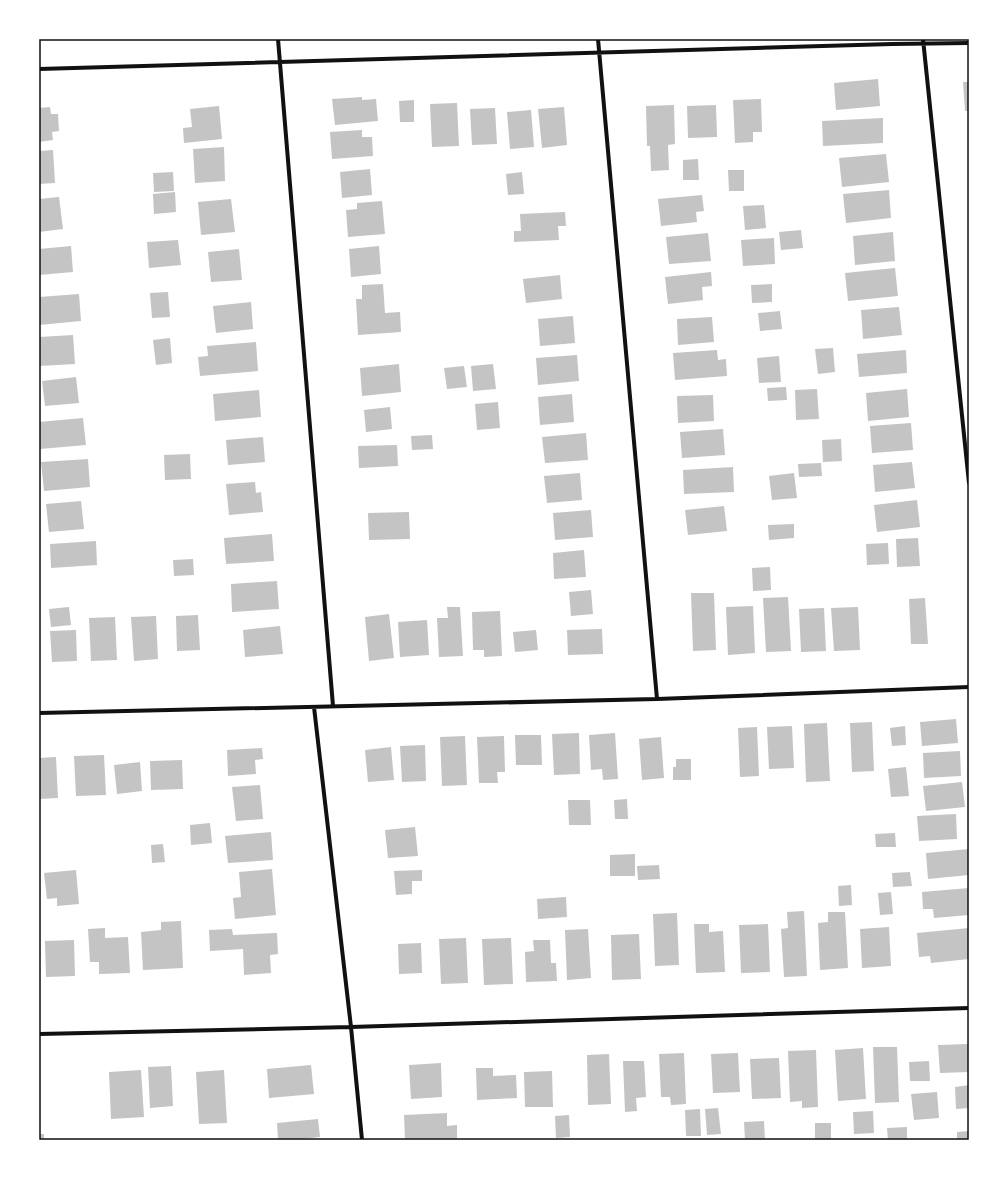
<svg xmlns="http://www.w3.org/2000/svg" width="1008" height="1179" font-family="Poppins,sans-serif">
	<rect width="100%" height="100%" fill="#fff"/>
	<path fill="#c4c4c4" d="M878,79L880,106L836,110L834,83Z
		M963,82H969V111H965Z
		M362,97V100L376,99L378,121L335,125L332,99Z
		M761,99L762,132H753V142L735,143L733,100Z
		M414,100V122H400L399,101Z
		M457,103L459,146L432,147L430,104Z
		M674,105L675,144L668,145L669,170L651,171L650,146H647L646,106Z
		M716,105L717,137L688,138L687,106Z
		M219,106L222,139L184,143L183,128L192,127L190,109Z
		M50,107L51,114H58L59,131L52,132L53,140L39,142V108Z
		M564,107L567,145L542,148L538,109Z
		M495,108L497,144L472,145L470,109Z
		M531,110L534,147L510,149L507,112Z
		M883,118V143L823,146L822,121Z
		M362,130V137H372L373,156L332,159L330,132Z
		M224,147L225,181L195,183L193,149Z
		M53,150L55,183L39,184V151Z
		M886,154L889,182L842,187L839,158Z
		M698,159L699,180H683V160Z
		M370,169L372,195L342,198L340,172Z
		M728,170H744V191H729Z
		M173,172L174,191L154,192L153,173Z
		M522,172L524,194L508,195L506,174Z
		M889,190L891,218L846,223L843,194Z
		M175,192L176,212L154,214L153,194Z
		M702,195L704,211L696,212L697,222L661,226L658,199Z
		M59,197L63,229L39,232V199Z
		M231,199L235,232L201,235L198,202Z
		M382,201L385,234L348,237L346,210L357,209V203Z
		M764,205L766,228L745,230L743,206Z
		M565,212L566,226H558L559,240L514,242V231H521L520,214Z
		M801,230L803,248L781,250L779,232Z
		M893,232L895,261L855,265L853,236Z
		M708,233L711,261L669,264L666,237Z
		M774,238L775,264L743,266L741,240Z
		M178,240L181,265L149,268L147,242Z
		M71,246L73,272L39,275V249Z
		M379,246L381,274L351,277L349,249Z
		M239,249L242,280L211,282L208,252Z
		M895,268L898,296L848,301L845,273Z
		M711,272L712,286L702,287L703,300L668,304L665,277Z
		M560,275L562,299L526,303L523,279Z
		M383,284L385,313L400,312L401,332L358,335L356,299H362V285Z
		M772,284V302L752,303L751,285Z
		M168,292L170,317L152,318L150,293Z
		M79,294L81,321L39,325V297Z
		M251,302L253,329L216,333L213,306Z
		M899,307L902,335L863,339L861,310Z
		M780,311L782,329L760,331L758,313Z
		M573,316L575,343L540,346L538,319Z
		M712,317L714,342L678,345L677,319Z
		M73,335L75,364L39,366V337Z
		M170,338L172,363L156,365L153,340Z
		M256,342L258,371L200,376L198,357L208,356L207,346Z
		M833,348L835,372L818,374L815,349Z
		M717,350L718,360L726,359L727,376L675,380L673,353Z
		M906,350L907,373L859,377L857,354Z
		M577,355L579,381L538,385L536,358Z
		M779,356L781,382L759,383L757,358Z
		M399,364L401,392L362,396L360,368Z
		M493,364L496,389L473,391L471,366Z
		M464,366L467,387L447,389L444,368Z
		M76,377L79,403L45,406L42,381Z
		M786,387L787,400L768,401L767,388Z
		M817,389L819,419L796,420L795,390Z
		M907,389L909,417L868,421L866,393Z
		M259,390L261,417L215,421L213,394Z
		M572,394L574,422L540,425L538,397Z
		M713,395L714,421L678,423L677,396Z
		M498,402L500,428L477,430L475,404Z
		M390,407L392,429L366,432L364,410Z
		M83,418L86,445L40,449L39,422Z
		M911,423L913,450L872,453L870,426Z
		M723,429L725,455L682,458L680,432Z
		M586,433L588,460L545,463L542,437Z
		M432,435L433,449L412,450L411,436Z
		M263,437L265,462L228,465L226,440Z
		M841,439L842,461L823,462L822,440Z
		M397,445L398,466L359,468L358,446Z
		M190,454L191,479L165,480L164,455Z
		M88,459L90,487L44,491L41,462Z
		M912,462L915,488L875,492L873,465Z
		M821,463L822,476L799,477L798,464Z
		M733,467L734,492L684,494L683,470Z
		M580,473L582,500L547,503L544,476Z
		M794,473L797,498L772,500L769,476Z
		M255,482L256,493L261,492L263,512L229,515L226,484Z
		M917,500L920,527L877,532L874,505Z
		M81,501L84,529L49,532L46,504Z
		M724,506L727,531L688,535L685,510Z
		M591,510L593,537L555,540L553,513Z
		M409,512L410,539L369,540L368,513Z
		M794,524V538L769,540L768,525Z
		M272,534L274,561L226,564L224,538Z
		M918,538L920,566L897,567L896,539Z
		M96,541L97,565L51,568L50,544Z
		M888,543L889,564L867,565L866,544Z
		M584,550L586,577L554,579L553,553Z
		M193,559L194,575L174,576L173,560Z
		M770,567L771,590L753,591L752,568Z
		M277,581L279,609L232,612L231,584Z
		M591,590L593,614L571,616L569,592Z
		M691,593H714L716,650L693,651Z
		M788,597L791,651L766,652L763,598Z
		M925,598L928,644H911L909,599Z
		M753,606L755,653L728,655L726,607Z
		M69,607L71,625L51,627L49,609Z
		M447,607H460L463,656L439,657L437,618H448Z
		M858,607L860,650L834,651L831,608Z
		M824,608L826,651L801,652L799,609Z
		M500,611L502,656L484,657V650H473L472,612Z
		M389,614L394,658L369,661L365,617Z
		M198,615L200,650L177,651L176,616Z
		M156,616L158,659L134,661L131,617Z
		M115,617L117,660L91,661L89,618Z
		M427,620L429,655L400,657L398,622Z
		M280,626L283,654L245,657L243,630Z
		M602,629L603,654L568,655L567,630Z
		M76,630L77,661L52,662L50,631Z
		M536,630L538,650L515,652L513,632Z
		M956,719L958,743L922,746L920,722Z
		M872,722L874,771L852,772L850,723Z
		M827,723L830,781L806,782L804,724Z
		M792,726L794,768L769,769L767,727Z
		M905,726L906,745L892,746L890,728Z
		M757,727L759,776L740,777L738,728Z
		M579,733L580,774L554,775L552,734Z
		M615,733L618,779L603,780L602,769L591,770L589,735Z
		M515,735H541L542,765H516Z
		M465,736L467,785L442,786L440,737Z
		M504,736L505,772H497L498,783H479L477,737Z
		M661,737L664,778L642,780L639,739Z
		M425,745L426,781L402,782L400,746Z
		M391,747L394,780L368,782L365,750Z
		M262,748L263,759L255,760L256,774L228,776L227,750Z
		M960,751L961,776L924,778L923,753Z
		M104,755L106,795L76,796L74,756Z
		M56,757L58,798L39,799V758Z
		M676,759H691V780H673V767H676Z
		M182,760L183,789L151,790L150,761Z
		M140,762L142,791L117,794L114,765Z
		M906,767L909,796L891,797L888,769Z
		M962,782L965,807L926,811L923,786Z
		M260,785L263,819L236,821L232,787Z
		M627,799L628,819H615L614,800Z
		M568,800H590L591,825H569Z
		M956,814L957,839L919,841L917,816Z
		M210,823L212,843L191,845L190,825Z
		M415,827L418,856L388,858L385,830Z
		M271,832L273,860L228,863L225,836Z
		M895,833L896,847H876L875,834Z
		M163,844L165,862L152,863L151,845Z
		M969,849V875L928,879L926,853Z
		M635,854V876H610V855Z
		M659,865L660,879L638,880L637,866Z
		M272,869L276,915L235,919L233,898L241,897L239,872Z
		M76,870L79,904L57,906V898L47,899L44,873Z
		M422,870V881H412V894L396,895L394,871Z
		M910,872L912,886L893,887L892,873Z
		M851,885L852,905L839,906L838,886Z
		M969,888V915L934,918L933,909H923L922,892Z
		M891,892L893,914L880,915L878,893Z
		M566,897L567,917L538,919L537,899Z
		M804,911L807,976L784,977L781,929L788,928L787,912Z
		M828,912H845L848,968L820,970L818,923L828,922Z
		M677,913L679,965L655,966L653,914Z
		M181,921L183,968L143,970L141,932L161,930V922Z
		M694,924H709V932L723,931L725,972L696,973Z
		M768,924L770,972L741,973L739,925Z
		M889,927L891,966L862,968L860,929Z
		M105,928V938L128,937L130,973L99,974V962H90L88,929Z
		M969,928V959L931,963L930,956L919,957L917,933Z
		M232,929L233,935L277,933L278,954L270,955L271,973L244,975L243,949L210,951L209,930Z
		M588,929L591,978L567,980L565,930Z
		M639,934L641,979L612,980L611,935Z
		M466,938L468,983L441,984L439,939Z
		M511,938L513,984L484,985L482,939Z
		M74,940L75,976L46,977L45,941Z
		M533,940H550L551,963H556L557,981L526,982L525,952L534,951Z
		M421,943L422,973L399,974L398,944Z
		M969,1044V1072L940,1073L938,1045Z
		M873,1047H897L899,1102L875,1103Z
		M863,1048L866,1099L838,1101L835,1050Z
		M816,1050L818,1107L802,1108V1101L790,1102L788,1051Z
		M684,1053L686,1104L671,1105L670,1097H661L659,1054Z
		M738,1053L740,1092L713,1093L711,1054Z
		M609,1054L611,1104L588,1105L587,1055Z
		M779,1058L781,1098L752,1099L750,1059Z
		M623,1061H644L646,1097L636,1098L637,1111L625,1112Z
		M929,1061L930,1081H910L909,1062Z
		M441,1063L442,1097L411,1099L409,1065Z
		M311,1065L314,1094L269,1098L267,1069Z
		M171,1066L173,1106L150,1108L148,1067Z
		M476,1068H493V1076L516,1075L517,1098L477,1100Z
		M141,1070L144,1117L111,1119L109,1072Z
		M224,1070L227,1123L199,1124L196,1072Z
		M552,1071L553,1107H525L524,1072Z
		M969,1085V1108L956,1109L955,1087Z
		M937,1092L939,1118L914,1120L911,1094Z
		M718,1108L721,1134L707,1135L705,1109Z
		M700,1109L701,1136H686L685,1110Z
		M873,1111L874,1133L854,1134L853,1112Z
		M447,1113V1126L457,1125V1139L405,1140L404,1115Z
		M569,1115L570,1137L556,1138L555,1116Z
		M318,1119L320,1137L292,1140H278L277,1123Z
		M764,1121L765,1140H745L744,1122Z
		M815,1123H831V1140H815Z
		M907,1127V1140H888L887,1128Z
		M969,1131V1140H957V1132Z
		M39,1134H44V1140H39Z"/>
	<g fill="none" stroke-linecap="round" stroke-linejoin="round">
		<path stroke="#111" stroke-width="4" d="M278,39L333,706
			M598,39L657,699
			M923,39L969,483
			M39,69L892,44L969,43
			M314,707L351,1027L362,1140
			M39,713L657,699L969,687
			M39,1034L351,1027L969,1008"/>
	</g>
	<rect width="1008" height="1179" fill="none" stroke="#ffffff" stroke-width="80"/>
	<rect x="40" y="40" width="928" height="1099" fill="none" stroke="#111" stroke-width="1.5"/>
</svg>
